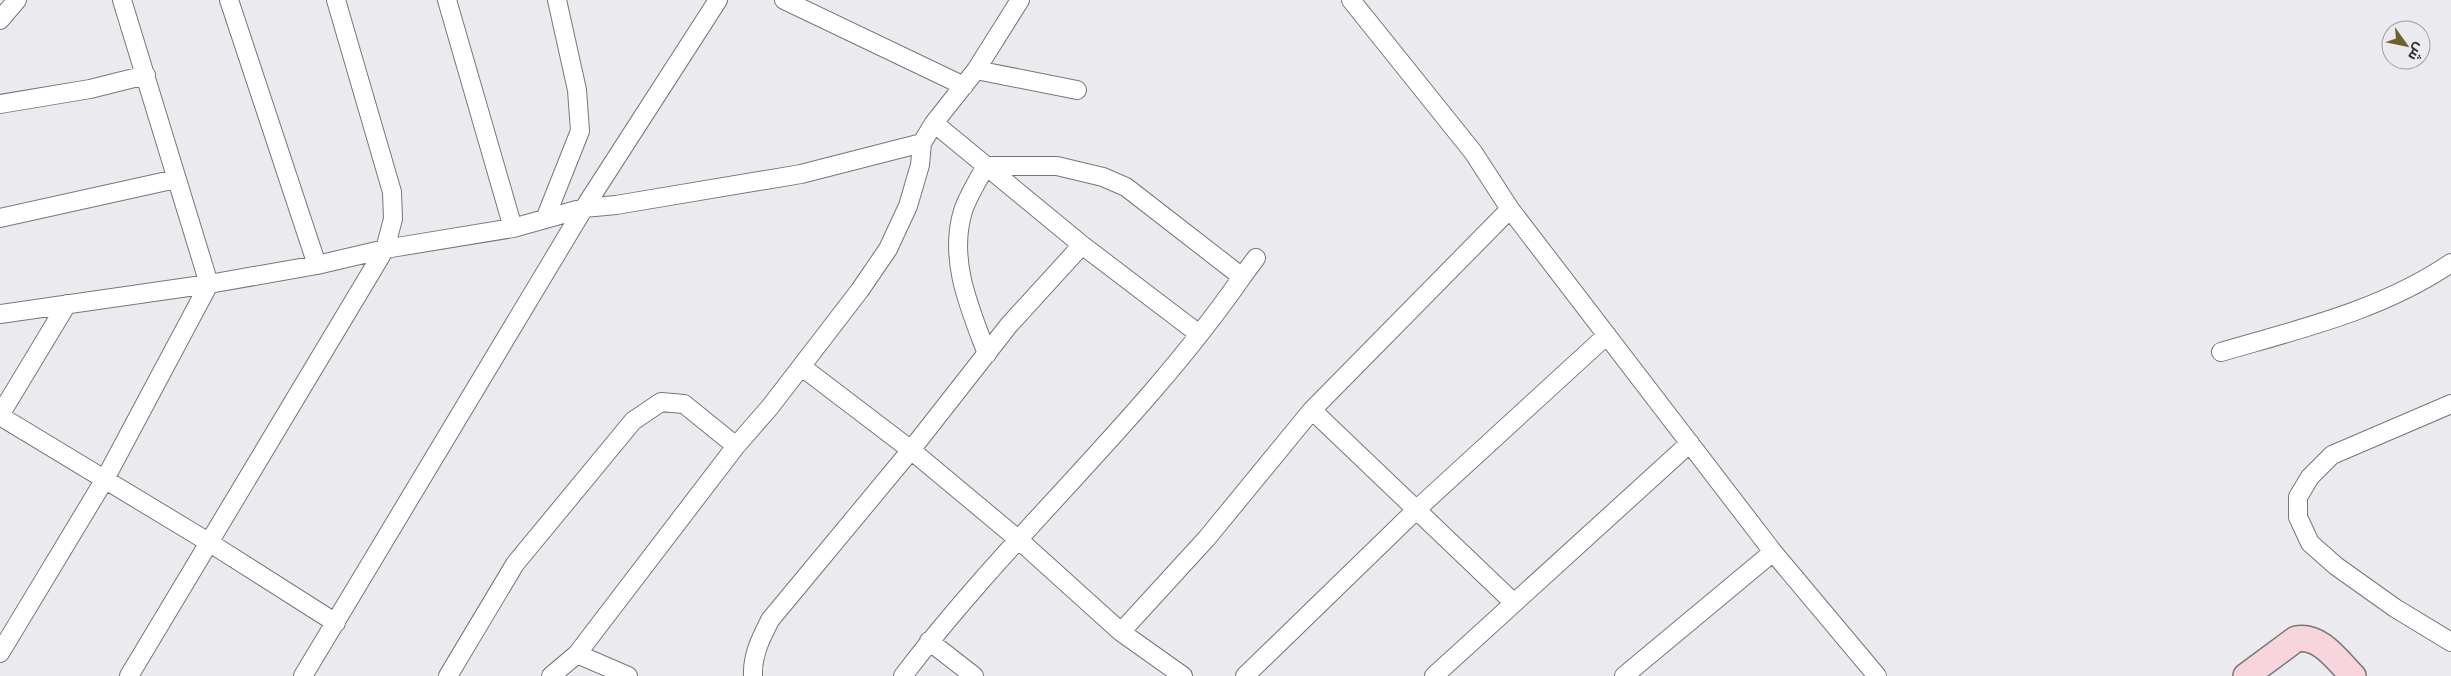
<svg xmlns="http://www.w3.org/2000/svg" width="2451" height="676" font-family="'Titillium Web',Cairo,sans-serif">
	<rect width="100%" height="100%" fill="#ebebef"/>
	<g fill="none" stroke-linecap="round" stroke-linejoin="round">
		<defs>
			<path id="street" d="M229,0L317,265
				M447,0L513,228
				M784,0L964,86
				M1351,0L1473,152L1510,209L1773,552L1877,676
				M0,20L17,0
				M976,70L1077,90
				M0,104L90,89L146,75
				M934,123L1082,245L1199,334
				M0,218L176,179
				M545,219L580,131L577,90L557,0
				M1242,277L1256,258
				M0,314L209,284L317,265L385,249L513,228L584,208L616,205L801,174L922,143
				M2221,352C2300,329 2382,310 2451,263
				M802,367L911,450L1019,540L1121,632L1183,676
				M2451,404L2332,455L2310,477L2298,497V517L2310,543L2336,566L2395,608L2451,642
				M1312,410L1514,603
				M0,415L67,304
				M0,416L210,543L336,623
				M736,446L770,407L860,290L888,249L908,206L920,165L922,143L934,123L976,70L1020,0
				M1121,632L1207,538L1312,410L1510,209
				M929,641L974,676
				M0,653L105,479L209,284L122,0
				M577,654L628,676
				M129,676L385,249L393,219L392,192L336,0
				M303,676L584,208L718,0
				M448,676L515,564L633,421L661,402L684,404L736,446L577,654L551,676
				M753,676C752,655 761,638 770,620L911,450L1009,325L1082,245
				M903,676C1008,537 1142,421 1242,277L1126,187L1103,177L1057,166H986C978,180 968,196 963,211C948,260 970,309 987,354
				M1245,676L1416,510L1607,335
				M1434,676L1690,443
				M1624,676L1773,552"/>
			<path id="secondary" d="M2246,676L2296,639C2321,635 2337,660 2353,676"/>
		</defs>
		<use href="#street" stroke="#77777a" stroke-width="20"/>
		<use href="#secondary" stroke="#77777a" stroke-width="28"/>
		<use href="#street" stroke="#fff" stroke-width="18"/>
		<use href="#secondary" stroke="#f8d4dd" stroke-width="25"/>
	</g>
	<g transform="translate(2406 45) rotate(123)"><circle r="24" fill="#ebebef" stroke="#9e9ea1"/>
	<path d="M0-4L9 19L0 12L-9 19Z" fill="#6c612e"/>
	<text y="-8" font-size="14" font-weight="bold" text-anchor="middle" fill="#2a2a2c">ش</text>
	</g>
</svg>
